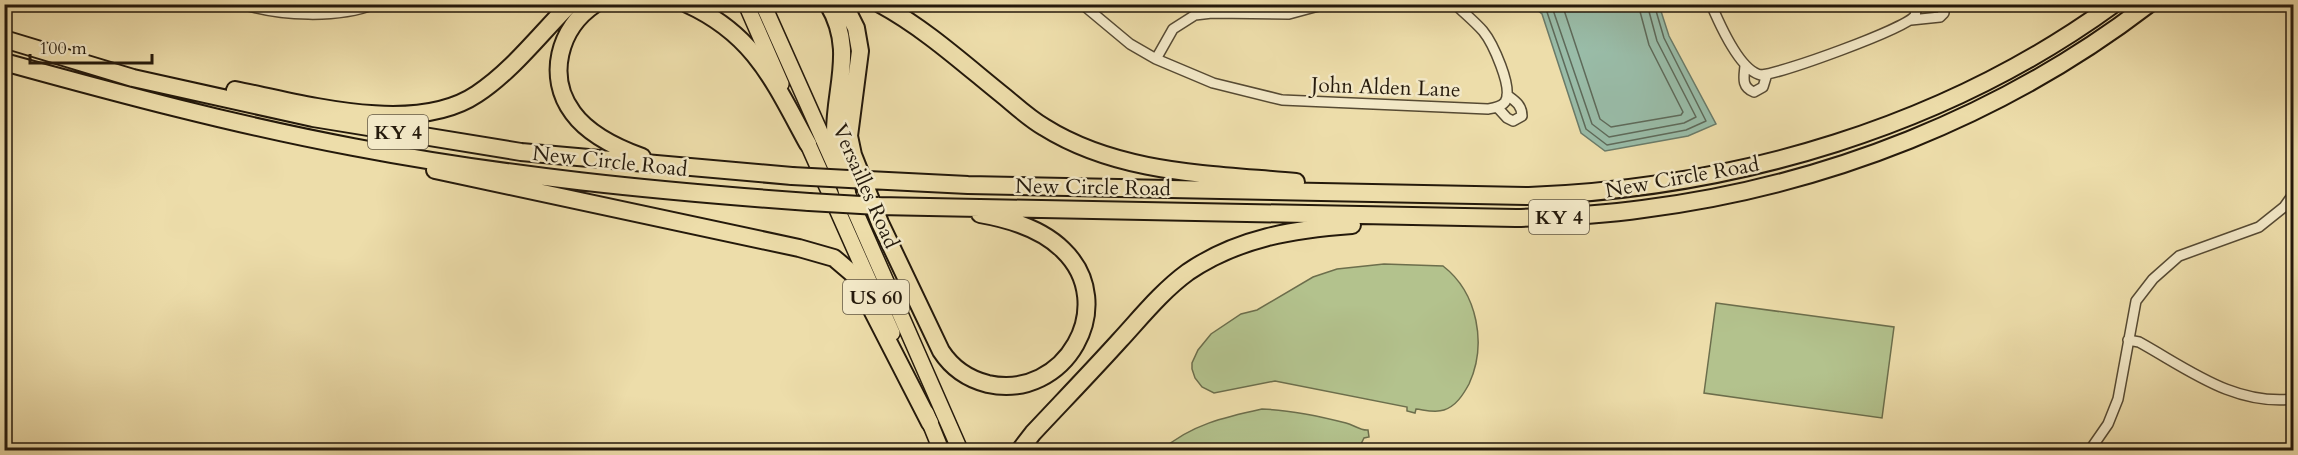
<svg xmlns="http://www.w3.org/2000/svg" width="2298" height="455" font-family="Cardo,serif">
	<rect width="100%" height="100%" fill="#edddaa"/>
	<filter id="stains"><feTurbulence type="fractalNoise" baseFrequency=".00333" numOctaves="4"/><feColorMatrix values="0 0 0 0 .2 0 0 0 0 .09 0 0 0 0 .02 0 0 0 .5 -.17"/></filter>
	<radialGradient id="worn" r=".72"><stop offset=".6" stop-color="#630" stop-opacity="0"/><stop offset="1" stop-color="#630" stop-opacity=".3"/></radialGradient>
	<path fill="#b3c28d" stroke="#6c6e4c" stroke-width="1.5" d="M1384,264L1443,266C1478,293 1487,345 1469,384C1463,395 1456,406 1444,410C1435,413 1425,410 1416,409L1415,413L1407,411V407L1275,381L1214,393L1202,387L1195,378L1192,369V363L1198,350L1211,334L1241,314L1257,310L1313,277L1337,269Z
		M1716,303L1894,327L1882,418L1704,393Z
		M1262,409C1290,410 1319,416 1346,423C1354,425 1361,431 1368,430L1369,437L1364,438L1360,446L1354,450H1162C1190,425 1225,417 1262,409Z"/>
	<path fill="#99bca8" stroke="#6a7b69" stroke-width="1.5" d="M1531,5H1659L1669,36L1716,124L1688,136L1605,151L1581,133L1542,14Z"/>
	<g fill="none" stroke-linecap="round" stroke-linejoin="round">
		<path stroke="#5e6a5a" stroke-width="1.5" d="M1540,4L1547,12L1586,129L1607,145L1686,130L1706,121L1664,38L1654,4
			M1551,4L1592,124L1609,137L1684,123L1696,117L1657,41L1647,4
			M1562,4L1600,119L1611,127L1681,115L1683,112L1649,45L1638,4"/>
		<defs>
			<path id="minor" d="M242,4C280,16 337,19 375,4
				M1082,4L1130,44L1156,59
				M1326,4L1289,14L1212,13L1195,15L1173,29L1156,59L1213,83L1282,100L1488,109C1494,108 1501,107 1505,102C1514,88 1492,42 1483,31C1474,21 1464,13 1455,4
				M1711,4C1719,23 1740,71 1761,75C1783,73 1902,30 1915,16L1917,4
				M1911,20L1940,17L1944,13V4
				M1745,66C1744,77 1741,87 1754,92L1763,87L1767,74
				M1497,107L1507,118L1513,121L1522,116C1522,105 1515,101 1507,95
				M2128,340L2139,342C2188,369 2234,406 2294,399
				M1517,450H1534
				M2090,450L2108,424L2118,399L2136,301L2153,279L2179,256L2259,227L2284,207L2294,193"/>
			<path id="primary" d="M746,4L781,84
				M763,4L837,170"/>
			<path id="trunk" d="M808,144L892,333
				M848,195L960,450
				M926,413L941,450"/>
			<path id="motorway" d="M595,4C559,28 546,77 573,113C589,135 617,148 642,157
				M687,4C755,35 774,82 808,144
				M828,4C855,49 835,86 835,133C835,153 842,173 847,192
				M844,4L856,28L860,51L849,136L853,155L880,223L941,351C952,368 968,379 988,384C1065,401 1120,305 1063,250C1042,229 1009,219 980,214
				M880,4C926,29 965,65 1005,97C1017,107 1030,119 1044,127C1119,174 1210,174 1296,182
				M4,39L133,78L313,118L521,152L792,176
				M4,62C120,94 236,125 353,147C504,176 656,191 809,202
				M235,90C304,104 415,136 477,94C512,71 540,34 570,4
				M435,170L799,248L834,258L854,275L930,423
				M868,180L968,185L1529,196C1736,188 1945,127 2114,4
				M878,206L1516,218C1558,217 1601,215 1643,209C1825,186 2003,116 2149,4
				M1020,450L1033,433C1062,402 1092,371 1120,340C1142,316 1162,291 1188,272C1238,238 1294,229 1352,225"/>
		</defs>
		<use href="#minor" stroke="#564a33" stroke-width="12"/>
		<use href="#primary" stroke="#24190b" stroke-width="18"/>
		<use href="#trunk" stroke="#24190b" stroke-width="18"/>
		<use href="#motorway" stroke="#24190b" stroke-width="20"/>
		<use href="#minor" stroke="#f3e9c8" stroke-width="9"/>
		<use href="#primary" stroke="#edddaa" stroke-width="15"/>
		<use href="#trunk" stroke="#edddaa" stroke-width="15"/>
		<use href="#motorway" stroke="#edddaa" stroke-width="16"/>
		<defs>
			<path id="motorway-bridge" d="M792,176L868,180
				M809,202L878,206"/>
		</defs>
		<use href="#motorway-bridge" stroke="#24190b" stroke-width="20" stroke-linecap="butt"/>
		<use href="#motorway-bridge" stroke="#edddaa" stroke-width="16"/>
	</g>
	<g text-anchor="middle" stroke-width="5" stroke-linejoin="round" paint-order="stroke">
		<g fill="#f3e9c8" stroke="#625744" stroke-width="1.5">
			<rect x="368" y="115" width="60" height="34" rx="4.5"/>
			<rect x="1529" y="200" width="60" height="34" rx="4.5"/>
			<rect x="843" y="280" width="66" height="34" rx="4.5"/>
		</g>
		<g font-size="20" font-weight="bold" fill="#24190b">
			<text x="398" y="139">KY 4</text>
			<text x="1559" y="224">KY 4</text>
			<text x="876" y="304">US 60</text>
		</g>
		<g font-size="21" fill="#24190b" stroke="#f3e9c8">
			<text transform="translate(1386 87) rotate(2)" y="7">John Alden Lane</text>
			<text transform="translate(610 161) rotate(6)" y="7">New Circle Road</text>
			<text transform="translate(1682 177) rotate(-10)" y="7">New Circle Road</text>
			<text transform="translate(866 186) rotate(66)" y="7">Versailles Road</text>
			<text transform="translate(1093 187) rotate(1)" y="7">New Circle Road</text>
		</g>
	</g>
	<rect width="2298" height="455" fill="none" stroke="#edddaa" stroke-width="24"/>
	<rect x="6" y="6" width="2286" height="443" fill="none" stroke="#24190b" stroke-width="3"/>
	<rect x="12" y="12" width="2274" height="431" fill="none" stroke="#24190b" stroke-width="1.5"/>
	<path d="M30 54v9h122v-9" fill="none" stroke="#24190b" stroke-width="3"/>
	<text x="39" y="54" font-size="18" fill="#24190b" stroke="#f3e9c8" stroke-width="4.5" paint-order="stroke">100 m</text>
	<rect width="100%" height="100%" filter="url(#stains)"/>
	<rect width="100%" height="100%" fill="url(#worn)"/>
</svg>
